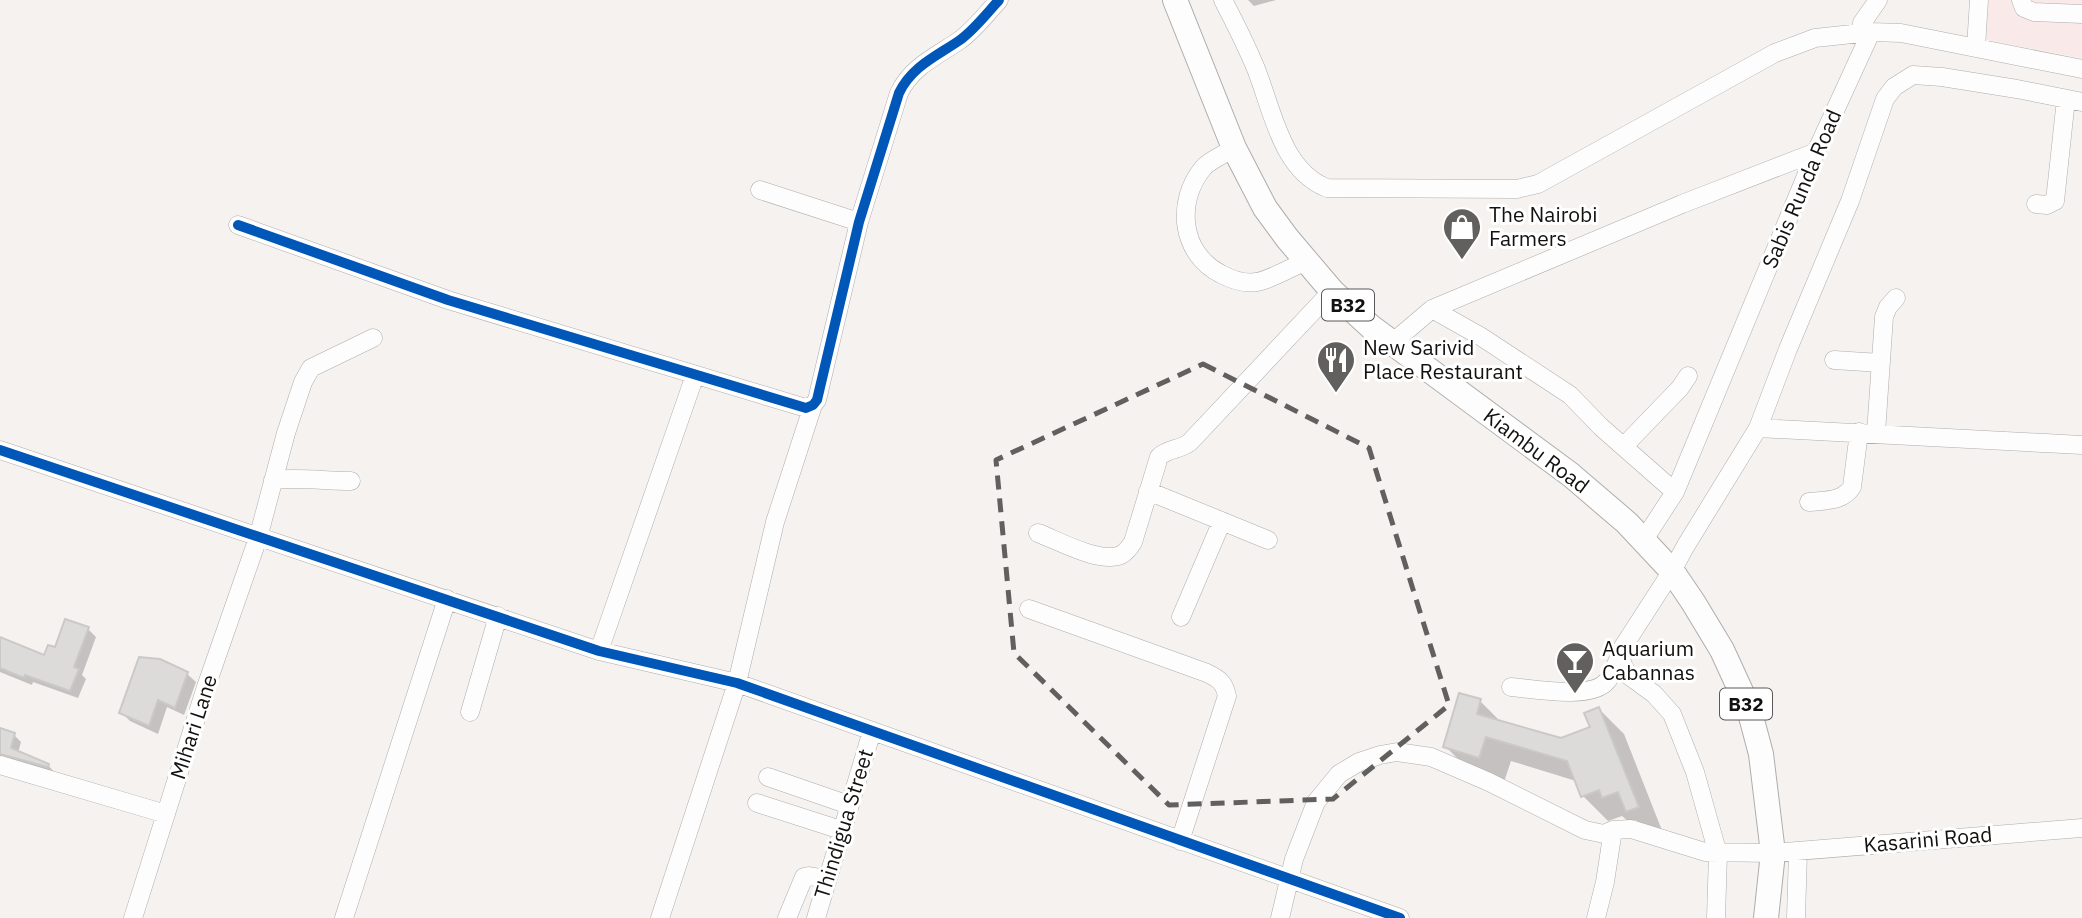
<svg xmlns="http://www.w3.org/2000/svg" width="2082" height="918" font-family="'IBM Plex Sans',sans-serif">
	<rect width="100%" height="100%" fill="#f5f2f0"/>
	<path fill="#f9e9e8" d="M1976,0H2082V58L1974,37Z"/>
	<path fill="#0003" d="M1248,0H1276L1254,6Z
		M88,629L96,637L82,675L86,679L78,698L33,682L32,685L0,672V639L45,658Z
		M186,673L196,682L184,715L167,707L158,734L130,721L121,712Z
		M1480,701L1502,723L1561,740L1592,728L1599,709L1624,734L1663,833L1652,837L1636,820L1629,822L1622,816L1608,821L1583,796L1576,781L1511,761L1504,782L1470,771L1445,746Z
		M0,730L14,735L21,742L18,753L48,765L55,773L0,764Z"/>
	<path fill="#dddbda" stroke="#cbc9c8" stroke-width="2" d="M65,619L89,627L74,667L79,669L70,691L25,675L24,678L0,668V637L44,655L48,645L55,647Z
		M139,657L160,659L188,672L175,708L158,700L149,726L119,713Z
		M1459,693L1481,699L1477,714L1561,738L1590,727L1584,713L1599,707L1639,807L1626,812L1618,792L1602,798L1599,790L1581,797L1567,761L1486,737L1479,758L1443,747Z
		M0,728L15,733L11,748L49,764L48,767L0,754Z"/>
	<g fill="none" stroke-linecap="round" stroke-linejoin="round">
		<defs>
			<path id="minor" d="M1223,0C1234,21 1245,43 1254,64C1272,106 1280,170 1327,188L1517,189L1538,184L1775,53L1815,38L1871,32L1901,33L2082,69
				M2021,0L2024,8L2034,12L2082,14
				M1862,32V23L1878,0
				M1976,47L1979,0
				M1234,148C1225,154 1210,160 1203,168C1175,202 1181,254 1221,274C1232,280 1244,284 1257,282C1272,279 1292,267 1306,261
				M760,190L859,222
				M2036,204L2047,205L2055,201L2066,99
				M238,225L448,300L806,408L813,405L817,400L859,222L899,93C912,66 937,56 960,40C975,29 987,13 999,0
				M1432,309L1480,336L1570,395L1601,427L1675,492
				M1392,343L1432,309L1682,204L1816,152
				M1834,360L1881,363
				M1758,428L2082,445
				M1876,433L1884,317L1888,307L1896,298
				M1624,446L1680,388L1688,376
				M0,450L599,651L737,683L1400,918
				M273,480C300,477 325,481 351,481
				M1148,491L1268,540
				M1809,502C1826,500 1842,502 1852,487L1859,432
				M1038,533C1059,541 1100,564 1121,555C1126,552 1130,547 1133,542L1159,457C1168,448 1181,450 1190,442L1332,291
				M1643,541L1675,492L1816,152L1871,32
				M1029,609L1207,673C1219,679 1224,682 1227,696L1180,841
				M1181,617L1222,521
				M599,651L695,375
				M1511,687C1534,689 1592,700 1607,681C1613,674 1616,663 1620,656
				M470,712L498,616
				M0,765L166,814
				M768,777L849,805
				M757,803L841,830
				M133,918L206,687L258,538L286,433L303,382L311,368L373,338
				M344,918L447,599
				M660,918L737,683L775,522L813,405
				M787,918L804,877L809,876L826,879
				M816,918L872,731
				M1280,918L1294,859L1316,802L1339,774L1359,762L1380,755L1397,752L1431,757L1489,782L1585,830L1604,834L1613,830L1631,829L1705,852L1773,853L2082,828
				M1596,918L1605,882L1613,830
				M1716,918L1718,854L1695,772L1672,714L1654,694L1628,675L1622,663L1621,650L1672,571L1685,547L1758,428L1788,349L1850,201L1885,99L1894,87L1913,75L1942,77L2017,89L2082,102
				M1796,918L1798,851"/>
			<path id="highway" d="M1175,0L1234,148L1265,208L1287,238L1332,291L1371,327L1571,475L1627,523L1672,571L1693,602L1722,650L1749,709L1761,754L1773,853L1766,918"/>
		</defs>
		<use href="#minor" stroke="#afadac" stroke-width="19"/>
		<use href="#highway" stroke="#afadac" stroke-width="26"/>
		<use href="#minor" stroke="#fefdfd" stroke-width="18"/>
		<use href="#highway" stroke="#fefdfd" stroke-width="24"/>
		<defs>
			<path id="cycleway" d="M238,225L448,300L806,408L813,405L817,400L859,222L899,93C912,66 937,56 960,40C975,29 987,13 999,0
				M0,450L599,651L737,683L1400,918"/>
		</defs>
		<use href="#cycleway" stroke="#fff" stroke-width="15"/>
		<use href="#cycleway" stroke="#0057b8" stroke-width="10"/>
	</g>
	<path fill="none" stroke="#62605e" stroke-width="5" stroke-dasharray="14 9" stroke-linejoin="round" d="M1203,364L1369,448L1449,705L1333,799L1169,805L1014,653L996,460Z"/>
	<defs>
		<symbol id="shop-pin" viewBox="-11 -11 22 30"><path d="M0 17L-7.5 6A9.5 9.5 0 1 1 7.5 6Z" fill="#62605e" stroke="#fff"/><path d="M-5-2.5h2.3a2.7 3.5 0 0 1 5.4 0H5L5.5 6h-11ZM-1.5-2.5h3a1.5 2.3 0 0 0-3 0Z" fill="#fff"/></symbol>
		<symbol id="restaurant-pin" viewBox="-11 -11 22 30"><path d="M0 17L-7.5 6A9.5 9.5 0 1 1 7.5 6Z" fill="#62605e" stroke="#fff"/><path d="M-5-6h1v4h1v-4h1v4h1v-4h1v5L-1.5 .5V6h-2V.5L-5-1ZM5-6V6H3V1.5H1.5Q1.5-4 5-6Z" fill="#fff"/></symbol>
		<symbol id="bar-pin" viewBox="-11 -11 22 30"><path d="M0 17L-7.5 6A9.5 9.5 0 1 1 7.5 6Z" fill="#62605e" stroke="#fff"/><path d="M-6-5H6L.8 .8V4.5H3.5V6h-7V4.5H-.8V.8Z" fill="#fff"/></symbol>
	</defs>
	<g fill-rule="evenodd">
		<use href="#shop-pin" x="1440" y="205" width="44" height="60"/>
		<use href="#restaurant-pin" x="1314" y="338" width="44" height="60"/>
		<use href="#bar-pin" x="1553" y="639" width="44" height="60"/>
	</g>
	<g text-anchor="middle" stroke-width="6" stroke-linejoin="round" paint-order="stroke">
		<g fill="#fff" stroke="#5a5858" stroke-width="2">
			<rect x="1322" y="289.5" width="52" height="31" rx="5"/>
			<rect x="1720" y="688.5" width="52" height="31" rx="5"/>
		</g>
		<g font-size="19" font-weight="bold" fill="#131110">
			<text x="1348" y="312">B32</text>
			<text x="1746" y="711">B32</text>
		</g>
		<g font-size="21" fill="#131110" stroke="#fff">
			<text transform="translate(1802 189) rotate(-67)" y="7">Sabis Runda Road</text>
			<text transform="translate(1536 451) rotate(37)" y="7">Kiambu Road</text>
			<text transform="translate(194 727) rotate(-72)" y="7">Mihari Lane</text>
			<text transform="translate(844 824) rotate(-73)" y="7">Thindigua Street</text>
			<text transform="translate(1928 840) rotate(-5)" y="7">Kasarini Road</text>
		</g>
		<g font-size="21" fill="#131110" stroke="#fff" text-anchor="start">
			<text x="1489" y="222">The Nairobi<tspan x="1489" dy="24">Farmers</tspan></text>
			<text x="1363" y="355">New Sarivid<tspan x="1363" dy="24">Place Restaurant</tspan></text>
			<text x="1602" y="656">Aquarium<tspan x="1602" dy="24">Cabannas</tspan></text>
		</g>
	</g>
</svg>
